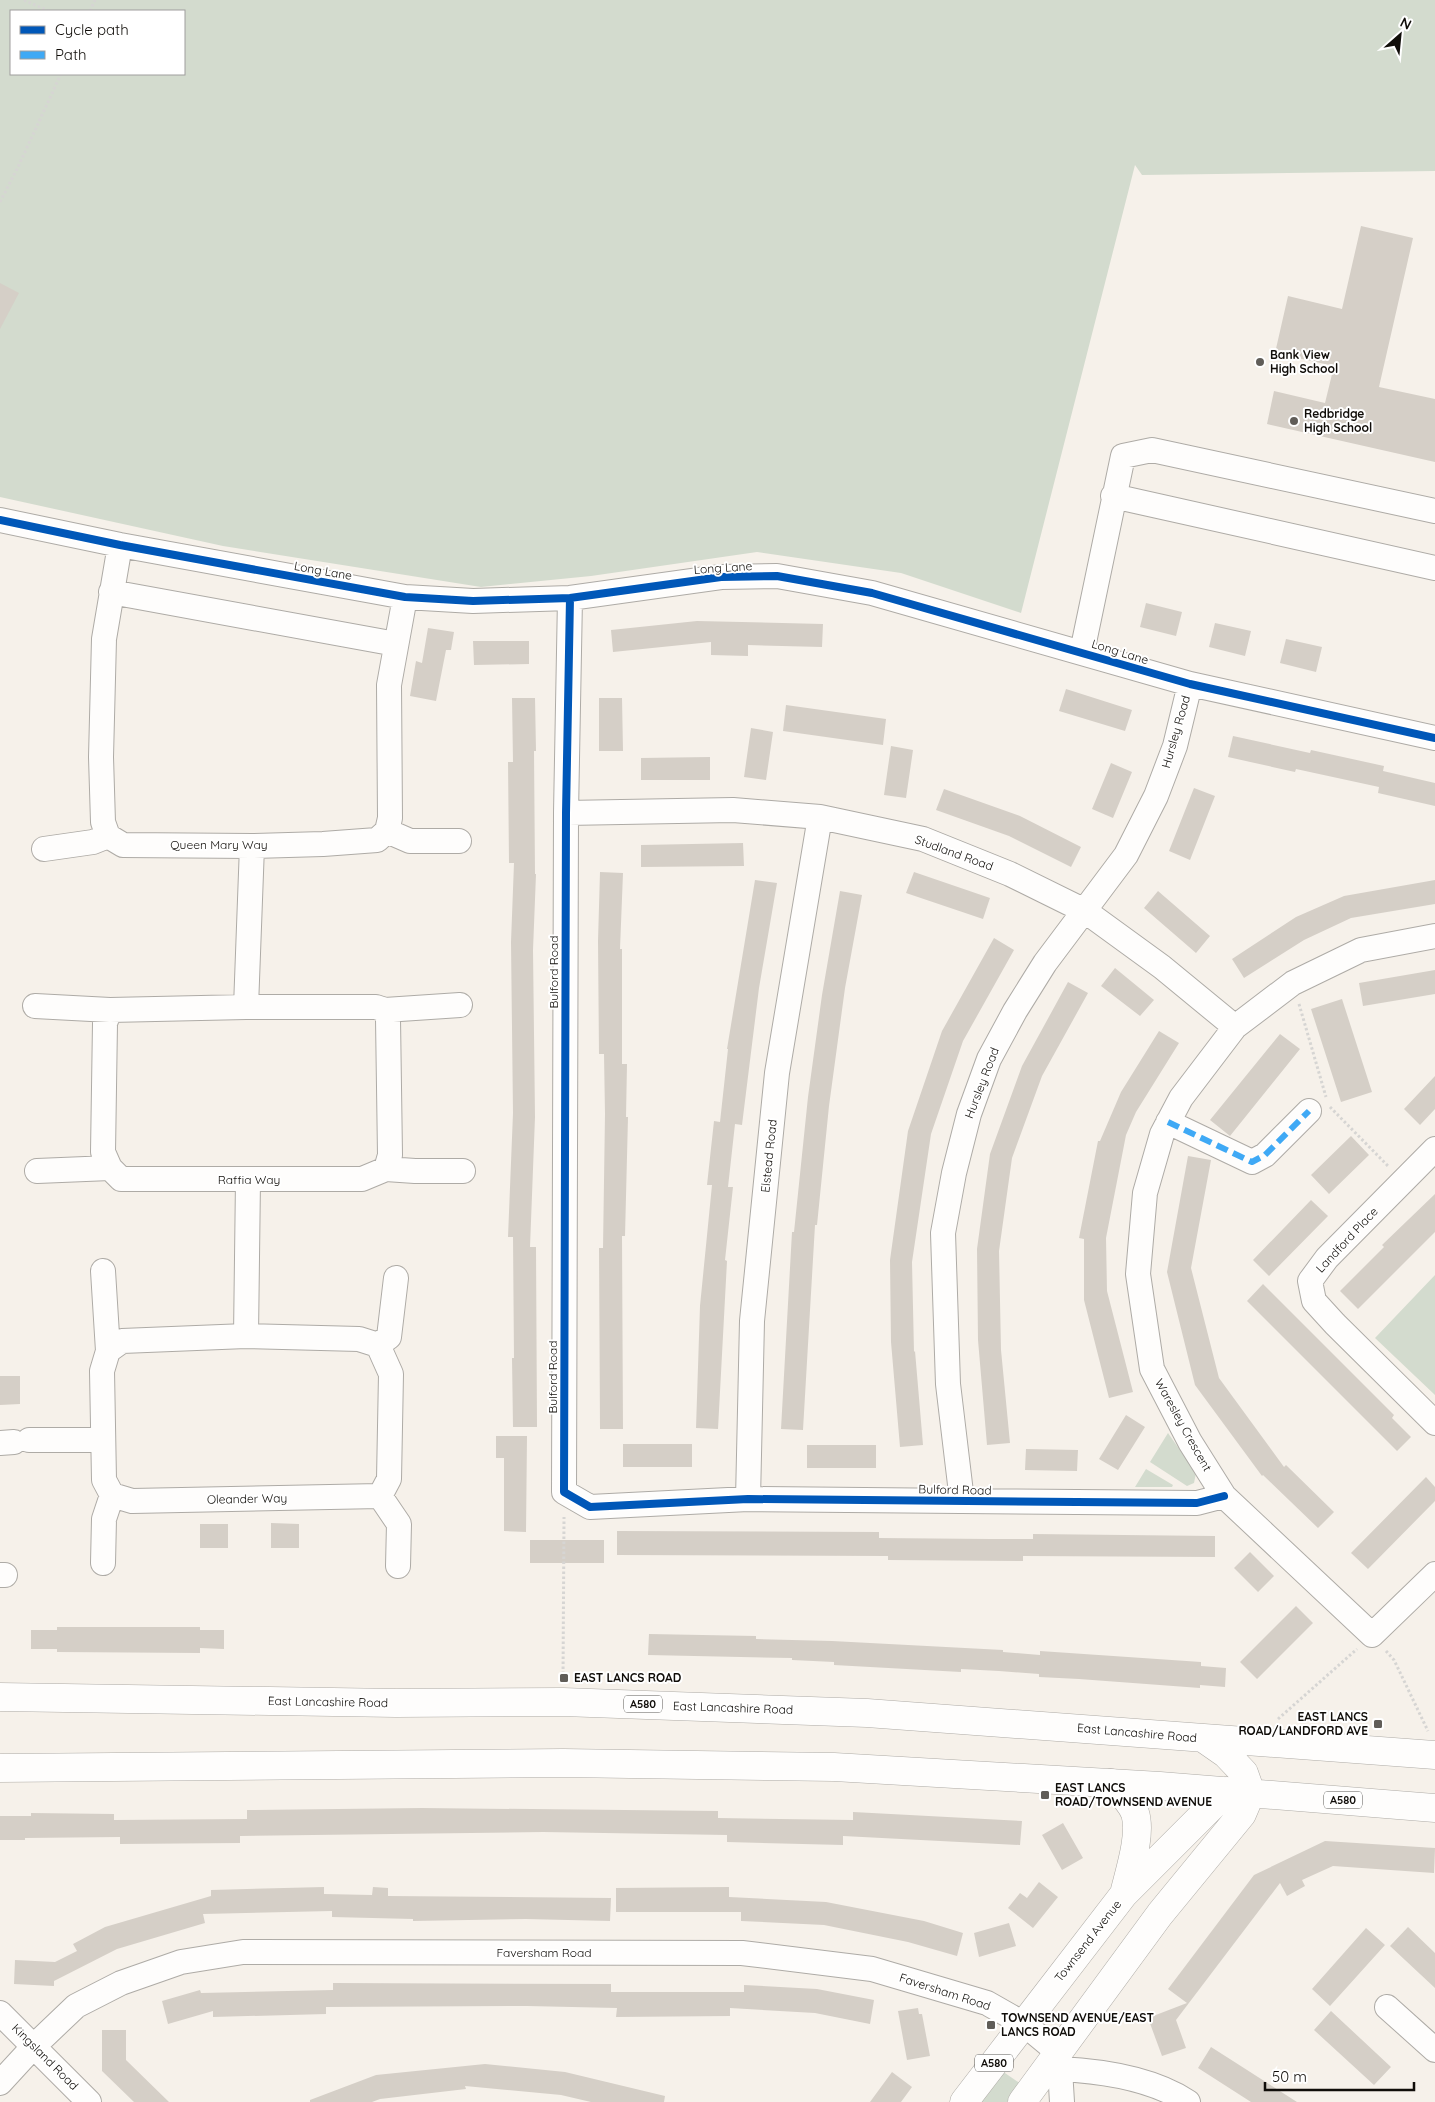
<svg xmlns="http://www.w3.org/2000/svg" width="1435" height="2102" font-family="Quicksand,sans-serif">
	<rect width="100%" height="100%" fill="#f6f1ea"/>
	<path fill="#d3dbce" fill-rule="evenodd" d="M0,0H1435V171L1142,175L1135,165L1021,613L901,573L757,552L591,576L481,587L223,546L0,497ZM11,11H184V74H11Z
		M1435,1275V1395L1375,1338Z
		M1168,1433L1196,1473L1194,1483L1187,1486L1150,1462Z
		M1146,1469L1173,1485L1172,1487H1135Z
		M1002,2071L1021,2084L1007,2102H978Z"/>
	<path fill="#d5cfc7" d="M1361,226L1413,238L1379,387L1435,399V462L1267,424L1274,391L1325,403L1334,366L1275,353L1288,296L1342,309Z
		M0,283L19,293L0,329Z
		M1146,603L1182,612L1176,636L1140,627Z
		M697,621L823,624L822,647L748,645V656L711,655V642L613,652L611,630Z
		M1215,623L1251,631L1245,656L1209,647Z
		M428,628L454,632L451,650H446L436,701L410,696L416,661L422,663Z
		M1286,639L1322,647L1316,672L1280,663Z
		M473,641H529V664L474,665Z
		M1066,689L1132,710L1125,731L1059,711Z
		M512,698H535L536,751H534L535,874H536L533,950L535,1117L530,1247H536L537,1427H513L512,1358H514L513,1237H508L513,1113L511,942L514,863H509L508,762H513Z
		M599,698H622L623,751H599Z
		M786,705L886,719L883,745L783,731Z
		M751,728L773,732L766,780L744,777Z
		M1233,736L1310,753L1311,750L1384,766L1383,771L1435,783V806L1378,793L1379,787L1296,769L1295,772L1228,757Z
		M891,746L913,750L906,798L884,795Z
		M710,757V780H641V758Z
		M1111,763L1132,772L1113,818L1092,809Z
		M1194,788L1215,796L1190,860L1169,851Z
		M944,789L1020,816L1081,847L1071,867L1009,836L936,810Z
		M743,843L744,866L641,867V845Z
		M600,872L623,873L620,949H622V1064H627L626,1117H628L625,1236H622L623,1429H600L599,1248H603L605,1114L604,1054H599L598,941Z
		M914,872L990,898L983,919L906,893Z
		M755,880L777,883L759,988L742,1125L735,1124L728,1187H733L725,1260L727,1261L718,1429L696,1428L700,1306L712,1185H707L714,1121L720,1122L728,1049H727Z
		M1435,880V904L1351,918L1304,940L1244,978L1232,959L1296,917L1344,896Z
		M840,891L862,895L845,988L829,1106L817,1225H815L803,1430L781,1429L792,1232H794L808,1097L822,995Z
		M1158,891L1210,936L1196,953L1144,908Z
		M994,938L1014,950L963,1041L931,1134L912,1262L914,1352L915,1351L923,1445L900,1447L891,1342L890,1260L908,1131L942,1031Z
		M1115,968L1154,1000L1140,1016L1101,986Z
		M1435,970V994L1363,1006L1359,983Z
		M1068,982L1088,993L1042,1076L1012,1158L999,1251L1001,1350L1010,1443L987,1445L978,1340L977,1249L990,1154L1022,1066Z
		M1342,999L1372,1092L1341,1102L1311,1009Z
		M1159,1031L1179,1043L1136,1112L1126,1135L1106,1238L1107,1291L1133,1392L1109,1398L1084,1300V1239L1079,1238L1098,1141H1100L1121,1092Z
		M1280,1034L1300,1049L1230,1136L1210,1120Z
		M1435,1076V1109L1420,1125L1404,1109Z
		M1351,1136L1369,1155L1329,1194L1311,1175Z
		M1188,1156L1211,1160L1191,1268L1219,1378L1284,1467L1286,1465L1334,1512L1318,1528L1263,1475L1262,1476L1195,1385L1167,1272Z
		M1435,1194V1232L1358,1309L1340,1291L1384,1247L1382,1245Z
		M1311,1200L1328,1216L1269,1276L1253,1260Z
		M1263,1284L1394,1415L1392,1418L1411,1437L1397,1451L1247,1301Z
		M0,1376H20V1404L0,1405Z
		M1126,1415L1145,1427L1118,1470L1099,1459Z
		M496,1436H527L526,1532L504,1531V1458H496Z
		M623,1444H692V1467H623Z
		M807,1445H876V1468H807Z
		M1026,1449L1078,1450L1077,1471L1025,1470Z
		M1426,1477L1435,1487V1501L1368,1569L1351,1553Z
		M271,1523L299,1524V1548H271Z
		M200,1524H228V1548H200Z
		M617,1531L879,1532V1538L990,1539H1033V1534L1215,1536V1557L1023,1556V1561L888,1560V1556L617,1555Z
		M530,1540H604V1563H530Z
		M1250,1552L1274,1576L1258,1592L1234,1568Z
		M1296,1606L1313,1623L1257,1679L1240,1662Z
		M57,1627H200V1630H224V1649L200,1648V1653L57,1652V1649H31V1630H57Z
		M649,1634L756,1636V1639L832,1641L1003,1650V1652L1040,1655V1651L1201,1662V1666L1226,1668L1225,1687L1200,1685V1688L1079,1679L1039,1677V1674L999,1671L961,1669V1672L834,1665V1662L792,1660V1658L648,1655Z
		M422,1808L718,1811V1818L853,1820V1812L1022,1821L1020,1845L843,1836V1845L727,1842V1835L543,1832L240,1836V1843L120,1844V1837L25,1838V1840H0V1816H31V1813L114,1814V1820L247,1819V1810Z
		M1063,1823L1083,1858L1062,1870L1042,1835Z
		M1325,1841L1435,1848L1434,1873L1333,1866L1302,1880L1305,1886L1287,1896L1280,1883L1176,2020L1186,2048L1162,2056L1148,2018L1187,2003L1168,1989L1254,1875Z
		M1039,1882L1058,1897L1033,1928L1008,1908L1020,1893L1027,1898Z
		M324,1887V1894L372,1895L373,1887L388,1888V1896L611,1898L610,1921L526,1919L413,1921V1919L332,1917V1911L203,1914L205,1923L117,1949L54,1981V1986L14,1984L15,1960L55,1962L77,1951L73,1944L105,1927L211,1896V1890Z
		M729,1887V1897L826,1902L924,1921L963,1933L957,1956L908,1942L824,1925L741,1921V1912H616V1888Z
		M1009,1923L1016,1946L979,1957L974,1933Z
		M1408,1927L1435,1953V1988L1390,1946Z
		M1366,1928L1385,1945L1330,2006L1312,1989Z
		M333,1983L611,1984V1992H744V1985L817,1989L874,2000L870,2024L815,2013L730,2008V2016L616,2017L617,2008L527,2006L326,2007V2014L213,2017V2011L168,2024L162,2001L200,1990L201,1993L333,1990Z
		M918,2008L919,2014H922L930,2056L907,2060L898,2011Z
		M1331,2011L1391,2067L1374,2085L1314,2030Z
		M102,2030H126V2060L169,2102H134L102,2071Z
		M1211,2047L1233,2061L1297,2102H1251L1198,2068Z
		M485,2064L565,2072L665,2096L664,2102H591L561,2095L465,2086L466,2089L380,2099L372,2102H310V2100L376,2075Z
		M892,2072L912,2087L901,2102H870Z"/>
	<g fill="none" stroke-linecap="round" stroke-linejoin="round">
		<defs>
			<path id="minor" d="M1113,496L1435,568
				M0,520L120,545L405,597L473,601L570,598L721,577L777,576L872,593L1190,684L1435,738
				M120,545L104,639L101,757L103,822L108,836L123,845L252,846L323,844L377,840L387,831L390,818L389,685L405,597
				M111,592L396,644
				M570,598L566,813L564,1492L590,1507L748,1499L1197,1503L1224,1496
				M1082,652L1123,456L1152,450L1435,511
				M566,813L733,810L820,817L923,839L1010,874L1085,911L1162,967L1235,1027
				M387,831L410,841H459
				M44,849L93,842L108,836
				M1435,936L1361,950L1293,983L1235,1027L1181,1098L1162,1134L1145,1193L1138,1274L1152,1369L1190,1442L1224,1496L1372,1635L1435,1574
				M35,1006L110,1010
				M246,1007H376L385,1010L388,1019L390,1155L386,1169L362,1179H121L110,1168L103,1152L105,1023L110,1010Z
				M246,1007L252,846
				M385,1010L460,1005
				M1168,1122L1252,1162L1265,1155L1309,1111
				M1435,1149L1327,1258L1310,1281L1314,1301L1335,1324L1435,1423
				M386,1169L415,1171H463
				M37,1171L110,1168
				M103,1271L108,1351
				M246,1336L359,1339L378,1345L391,1374L389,1479L380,1496L132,1501L112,1495L104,1480L102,1371L108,1351L122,1341Z
				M246,1336L248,1180
				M378,1345L389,1337L396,1278
				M29,1440H103
				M0,1443L14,1442
				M380,1496L399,1524L398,1566
				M748,1499L752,1321L777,1073L820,817
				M962,1501L948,1384L943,1233L954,1173L969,1114L989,1059L1015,1011L1045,963L1126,855L1156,796L1175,746L1190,684
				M103,1563L104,1519L112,1495
				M0,1575H5
				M1387,2007L1435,2050
				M0,2013L89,2102
				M1060,2069C1101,2071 1153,2079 1188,2102
				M0,2083L34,2046L76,2006L121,1983L181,1962L243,1952L742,1953L872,1969L987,2003L1024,2024L1059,2053L1062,2102"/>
			<path id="major" d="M1111,1783C1120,1792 1130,1800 1135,1813C1142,1834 1129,1873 1124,1894
				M964,2102L1124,1894L1227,1791
				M1022,2102L1160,1914L1242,1814L1251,1793"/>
			<path id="highway" d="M0,1697L396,1703L563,1702L867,1713L1435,1755
				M1203,1738L1226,1754L1244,1773L1251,1793
				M0,1768L563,1763L834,1767L1160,1786L1435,1808"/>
		</defs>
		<use href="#minor" stroke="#aeaba6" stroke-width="26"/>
		<use href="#major" stroke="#aeaba6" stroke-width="29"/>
		<use href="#highway" stroke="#aeaba6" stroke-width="29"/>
		<path stroke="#d6d5d3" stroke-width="3" stroke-dasharray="2.5 2.5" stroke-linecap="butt" d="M24,0L49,11
			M90,11L95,0
			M0,202L17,169L61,74
			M1299,1004L1326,1097
			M1330,1107L1389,1167
			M1386,1651L1394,1660L1428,1731
			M563,1679L564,1517
			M1278,1719L1357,1649"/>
		<use href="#minor" stroke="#fefdfc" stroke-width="24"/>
		<use href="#major" stroke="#fefdfc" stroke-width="28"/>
		<use href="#highway" stroke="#fefdfc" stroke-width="28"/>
		<path stroke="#3fa9f5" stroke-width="6" stroke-dasharray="12 6" stroke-linecap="butt" d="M1168,1122L1252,1162L1265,1155L1309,1111"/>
		<defs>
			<path id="cycleway" d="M0,520L120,545L405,597L473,601L570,598L721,577L777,576L872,593L1190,684L1435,738
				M570,598L566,813L564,1492L590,1507L748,1499L1197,1503L1224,1496"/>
		</defs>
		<use href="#cycleway" stroke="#fff" stroke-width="11"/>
		<use href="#cycleway" stroke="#0057b8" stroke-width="8"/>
	</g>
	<g fill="#605d58" stroke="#fff" stroke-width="2">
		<circle cx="1260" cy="362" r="5"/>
		<circle cx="1294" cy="421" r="5"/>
		<rect x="559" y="1673" width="10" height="10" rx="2.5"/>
		<rect x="1373" y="1719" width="10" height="10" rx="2.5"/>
		<rect x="1040" y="1790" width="10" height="10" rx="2.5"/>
		<rect x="986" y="2020" width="10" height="10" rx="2.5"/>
	</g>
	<g text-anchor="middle" stroke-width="4" stroke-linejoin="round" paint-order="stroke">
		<g fill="#fff" stroke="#585653" stroke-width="1">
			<rect x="624" y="1695.5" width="38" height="17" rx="4"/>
			<rect x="1324" y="1791.5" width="38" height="17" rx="4"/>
			<rect x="975" y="2054.5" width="38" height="17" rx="4"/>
		</g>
		<g font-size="11" font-weight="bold" fill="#100d09">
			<text x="643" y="1708">A580</text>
			<text x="1343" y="1804">A580</text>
			<text x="994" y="2067">A580</text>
		</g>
		<g font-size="12" font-weight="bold" fill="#100d09" stroke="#fff" text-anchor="start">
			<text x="1270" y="359">Bank View<tspan x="1270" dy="14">High School</tspan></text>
			<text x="1304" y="418">Redbridge<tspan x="1304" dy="14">High School</tspan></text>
			<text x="574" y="1682">EAST LANCS ROAD</text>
			<text x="1368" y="1721" text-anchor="end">EAST LANCS<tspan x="1368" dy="14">ROAD/LANDFORD AVE</tspan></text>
			<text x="1055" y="1792">EAST LANCS<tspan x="1055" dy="14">ROAD/TOWNSEND AVENUE</tspan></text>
			<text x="1001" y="2022">TOWNSEND AVENUE/EAST<tspan x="1001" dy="14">LANCS ROAD</tspan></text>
		</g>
		<g font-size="12" fill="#100d09" stroke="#fff">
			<text transform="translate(723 568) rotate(-4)" y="4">Long Lane</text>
			<text transform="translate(323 571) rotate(10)" y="4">Long Lane</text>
			<text transform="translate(1120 652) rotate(17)" y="4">Long Lane</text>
			<text transform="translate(1176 732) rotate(-74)" y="4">Hursley Road</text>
			<text x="219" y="849">Queen Mary Way</text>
			<text transform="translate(954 853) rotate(20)" y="4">Studland Road</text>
			<text transform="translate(554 972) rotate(-90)" y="4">Bulford Road</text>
			<text transform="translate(982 1083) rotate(-69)" y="4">Hursley Road</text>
			<text transform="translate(769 1156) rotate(-84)" y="4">Elstead Road</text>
			<text x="249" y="1184">Raffia Way</text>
			<text transform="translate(1347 1240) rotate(-47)" y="4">Landford Place</text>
			<text transform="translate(553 1377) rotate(-90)" y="4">Bulford Road</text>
			<text transform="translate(1183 1425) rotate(61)" y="4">Waresley Crescent</text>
			<text transform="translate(955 1490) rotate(1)" y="4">Bulford Road</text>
			<text transform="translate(247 1499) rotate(-1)" y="4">Oleander Way</text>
			<text transform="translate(328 1702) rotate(1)" y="4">East Lancashire Road</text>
			<text transform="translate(733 1708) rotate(2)" y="4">East Lancashire Road</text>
			<text transform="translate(1137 1733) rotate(5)" y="4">East Lancashire Road</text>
			<text transform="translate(1088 1941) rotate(-52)" y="4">Townsend Avenue</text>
			<text x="544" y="1957">Faversham Road</text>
			<text transform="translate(945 1992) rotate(18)" y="4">Faversham Road</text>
			<text transform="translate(45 2057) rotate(45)" y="4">Kingsland Road</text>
		</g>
	</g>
	<rect x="10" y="10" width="175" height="65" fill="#ffffff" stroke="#9f9e9d"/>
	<rect x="20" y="26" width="25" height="8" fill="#0057b8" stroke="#9f9e9d"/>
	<text x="55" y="35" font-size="15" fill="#100d09">Cycle path</text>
	<rect x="20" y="51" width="25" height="8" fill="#3fa9f5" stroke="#9f9e9d"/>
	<text x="55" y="60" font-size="15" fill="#100d09">Path</text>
	<g transform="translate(1400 35) rotate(27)" stroke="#ffffff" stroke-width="4" paint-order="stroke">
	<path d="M0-4L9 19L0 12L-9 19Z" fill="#100d09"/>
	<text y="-8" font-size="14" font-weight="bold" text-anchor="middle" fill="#100d09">N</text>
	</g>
	<path d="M1265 2082v8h149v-8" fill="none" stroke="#100d09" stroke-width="2.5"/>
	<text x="1272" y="2082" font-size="15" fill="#100d09" stroke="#ffffff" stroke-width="4" paint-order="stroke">50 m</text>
</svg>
